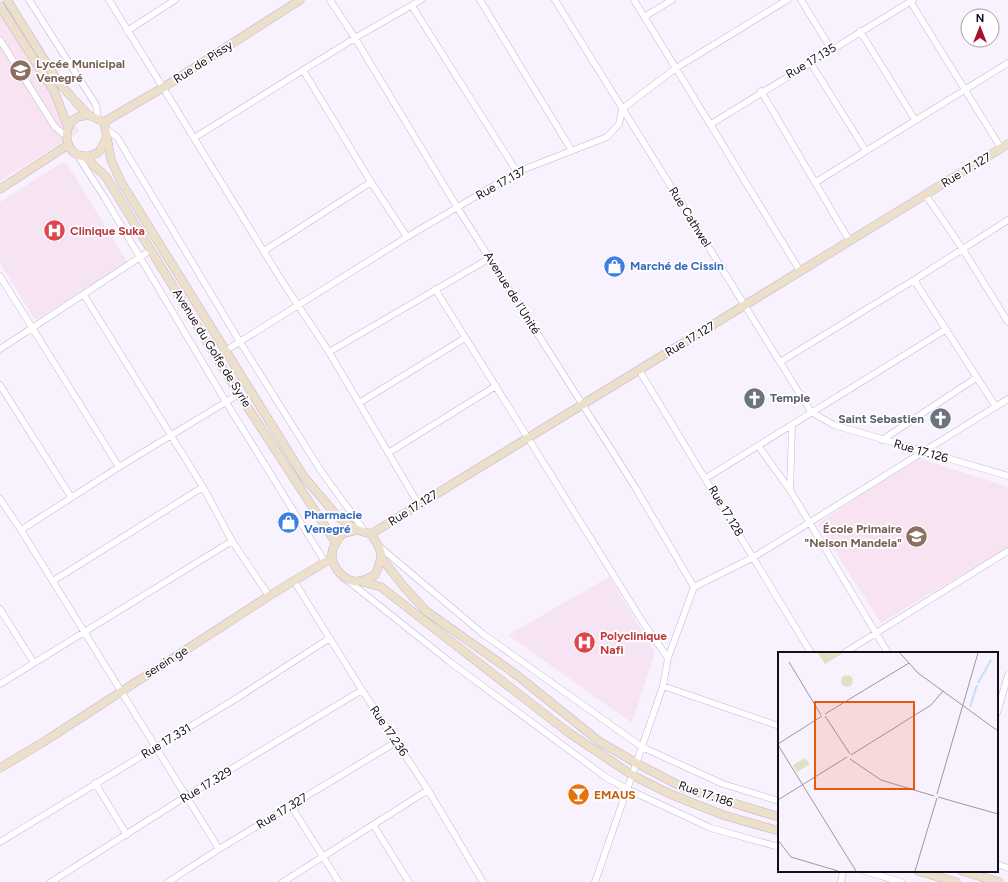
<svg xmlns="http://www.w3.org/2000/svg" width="1008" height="882" font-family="Figtree,sans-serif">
	<rect width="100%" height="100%" fill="#f8f1fe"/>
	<path fill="#f8e3f2" d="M0,10L79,132L0,181Z
		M916,457L1008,487V547L881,623L818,524Z"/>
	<path fill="#f6e3f4" d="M61,163L67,164L126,260V263L37,319L34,318L0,263V202Z
		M609,577L655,652L632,723L508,635Z"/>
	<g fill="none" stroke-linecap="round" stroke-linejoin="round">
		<defs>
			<path id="street" d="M29,0L96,105L98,120
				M109,0L282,281L329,352L419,505
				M330,0L355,38L457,207L635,487L694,587
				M480,0L572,151
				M555,0L811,412L834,425L1008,476
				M634,0L800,271
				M801,0L831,49
				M910,1L1001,148
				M412,6L517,172
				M644,17L672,0
				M127,31L175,0
				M860,31L915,120
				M0,40L55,127L66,136
				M810,62L866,151
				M303,70L371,182L407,237
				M761,91L849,240
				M711,124L913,0
				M105,128L117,137L240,342L321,471L366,533
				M194,138L355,38L421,0
				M76,153L106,200L226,402L325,562
				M816,182L1008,63
				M925,194L962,248L1008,322
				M264,251L371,182
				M0,276L119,467
				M914,280L996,407
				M435,289L644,624L668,658
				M84,295L203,487L232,541L269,596
				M0,349L151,250
				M225,351L407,237L517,172L607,137L619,124L622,109L676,68L787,0
				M329,352L490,258
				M780,362L914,280L1008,220
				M639,370L811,653
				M0,385L71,497
				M359,403L465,338
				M882,440L976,378
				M759,447L790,490L888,653
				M388,453L496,386
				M706,478L945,330
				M790,490L792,427
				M0,499L21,530L219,849
				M21,530L119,467L239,394
				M381,548L483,634L642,747L723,784L779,801
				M347,580L450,662L607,778L627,789L711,828L779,847
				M53,581L203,487
				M294,581L362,690L428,790L483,882
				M0,609L34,663
				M844,653L1008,551
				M0,684L232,541
				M663,686L779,726
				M997,713L1008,675
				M95,783L127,835
				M291,806L339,882
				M374,826L409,882
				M0,842L237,698L330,638
				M997,864L1008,868
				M864,871L901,882
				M51,882L185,797L362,690
				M168,882L219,849L396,742
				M283,882L428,790
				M595,882L663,686L668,658L694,587L754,557L1008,399
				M841,882L843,871"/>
			<path id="secondary" d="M7,0L59,83L88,115L104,122L107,137L99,152C95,154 89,157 84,156C65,156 61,127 76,118C79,116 84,116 88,115
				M0,6L54,91L68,127
				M104,122L164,87L300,0
				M107,137L111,160L121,182L304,477L337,516L357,530
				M84,156L106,177L239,394L336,543
				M0,189L68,145
				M357,530L371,534C383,552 384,555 375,575C371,577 365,580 360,581C346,584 331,568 332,553C333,546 338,539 342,534Z
				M371,534L1008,144
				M382,559L405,588L426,611L518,676L600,742L636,763L684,788L779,817
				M360,581L381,587L569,733L632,775L670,794L723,815L779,831
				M0,768L45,741L269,596L332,558
				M918,871L956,882
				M962,871L999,882"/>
		</defs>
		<use href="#street" stroke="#c5b4d4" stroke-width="7"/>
		<use href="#secondary" stroke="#c5b4d4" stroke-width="9"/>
		<use href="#street" stroke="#fff" stroke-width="6"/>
		<use href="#secondary" stroke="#ece0cb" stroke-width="8"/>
	</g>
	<defs>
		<symbol id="school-disc" viewBox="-11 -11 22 22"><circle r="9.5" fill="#8d6e63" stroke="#fff"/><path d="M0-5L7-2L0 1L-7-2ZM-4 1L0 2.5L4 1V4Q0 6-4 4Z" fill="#fff"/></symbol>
		<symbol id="hospital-disc" viewBox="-11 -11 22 22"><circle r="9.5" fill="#e0444e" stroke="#fff"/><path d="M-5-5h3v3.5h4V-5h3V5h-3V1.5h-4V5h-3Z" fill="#fff"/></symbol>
		<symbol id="shop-disc" viewBox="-11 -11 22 22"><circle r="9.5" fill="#3f7fe0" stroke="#fff"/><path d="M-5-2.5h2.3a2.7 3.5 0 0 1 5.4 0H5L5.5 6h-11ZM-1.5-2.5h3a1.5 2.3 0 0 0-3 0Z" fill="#fff"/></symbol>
		<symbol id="church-disc" viewBox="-11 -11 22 22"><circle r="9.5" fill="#6b7280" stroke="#fff"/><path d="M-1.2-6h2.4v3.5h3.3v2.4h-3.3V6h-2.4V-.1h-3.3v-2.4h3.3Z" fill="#fff"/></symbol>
		<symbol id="bar-disc" viewBox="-11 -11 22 22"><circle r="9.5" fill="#e8710a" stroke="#fff"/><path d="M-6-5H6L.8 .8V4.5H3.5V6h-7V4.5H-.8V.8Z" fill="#fff"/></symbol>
	</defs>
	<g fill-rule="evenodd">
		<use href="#school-disc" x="8" y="58" width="25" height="25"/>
		<use href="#hospital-disc" x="42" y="218" width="25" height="25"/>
		<use href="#shop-disc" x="602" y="254" width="25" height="25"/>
		<use href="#church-disc" x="742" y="386" width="25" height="25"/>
		<use href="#church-disc" x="928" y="406" width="25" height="25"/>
		<use href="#shop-disc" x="276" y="510" width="25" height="25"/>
		<use href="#school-disc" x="904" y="524" width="25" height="25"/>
		<use href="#hospital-disc" x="572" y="630" width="25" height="25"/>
		<use href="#bar-disc" x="566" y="782" width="25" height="25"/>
	</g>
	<g text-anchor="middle" stroke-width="3.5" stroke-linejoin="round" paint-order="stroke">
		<g font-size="12" fill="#150f1a" stroke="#fff">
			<text transform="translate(811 61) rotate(-31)" y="4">Rue 17.135</text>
			<text transform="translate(203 62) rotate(-33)" y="4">Rue de Pissy</text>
			<text transform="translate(966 170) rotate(-31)" y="4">Rue 17.127</text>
			<text transform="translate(501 183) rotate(-29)" y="4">Rue 17.137</text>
			<text transform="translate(690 217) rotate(58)" y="4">Rue Cathwel</text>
			<text transform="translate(512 293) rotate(58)" y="4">Avenue de l´Unité</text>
			<text transform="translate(690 339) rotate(-31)" y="4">Rue 17.127</text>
			<text transform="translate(212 348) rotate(58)" y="4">Avenue du Golfe de Syrie</text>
			<text transform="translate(921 451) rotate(16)" y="4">Rue 17.126</text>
			<text transform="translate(413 508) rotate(-32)" y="4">Rue 17.127</text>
			<text transform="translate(726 511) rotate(59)" y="4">Rue 17.128</text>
			<text transform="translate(166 662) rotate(-32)" y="4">serein ge</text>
			<text transform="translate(389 731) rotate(56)" y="4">Rue 17.236</text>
			<text transform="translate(166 741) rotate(-31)" y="4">Rue 17.331</text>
			<text transform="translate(206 785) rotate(-31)" y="4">Rue 17.329</text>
			<text transform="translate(706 794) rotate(19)" y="4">Rue 17.186</text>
			<text transform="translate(282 811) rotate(-31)" y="4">Rue 17.327</text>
		</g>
		<g font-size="12" font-weight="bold" fill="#785e54" stroke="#fff" text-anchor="start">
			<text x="36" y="68">Lycée Municipal<tspan x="36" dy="14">Venegré</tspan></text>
			<text x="902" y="533" text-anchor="end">École Primaire<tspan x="902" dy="14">"Nelson Mandela"</tspan></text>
		</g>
		<g font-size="12" font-weight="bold" fill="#be3a42" stroke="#fff" text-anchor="start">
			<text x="70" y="235">Clinique Suka</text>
			<text x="600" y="640">Polyclinique<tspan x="600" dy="14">Nafi</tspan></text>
		</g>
		<g font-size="12" font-weight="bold" fill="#366cbe" stroke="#fff" text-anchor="start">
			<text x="630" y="270">Marché de Cissin</text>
			<text x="304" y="519">Pharmacie<tspan x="304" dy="14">Venegré</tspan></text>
		</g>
		<g font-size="12" font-weight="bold" fill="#5b616d" stroke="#fff" text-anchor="start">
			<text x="770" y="402">Temple</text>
			<text x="924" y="423" text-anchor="end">Saint Sebastien</text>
		</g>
		<g font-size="12" font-weight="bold" fill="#c56008" stroke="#fff" text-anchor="start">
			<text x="594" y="799">EMAUS</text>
		</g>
	</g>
	<g transform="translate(778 652)">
		<rect width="220" height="220" fill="#f8f1fe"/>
		<path d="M40,1H65L47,12ZM63 29a6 6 0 1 1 12 0a6 6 0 1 1-12 0ZM27,106L32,112L19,120L15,113Z" fill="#dee1c6"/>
		<path fill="none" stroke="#c5dff9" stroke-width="2" d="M200,31L213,8M192,55L199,33"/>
		<path fill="none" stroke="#9d97a3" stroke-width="1" d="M122,1L140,21L220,79M11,10L43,63M47,62L131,11M47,64L72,102M0,92L44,64M0,93L78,219M73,103L153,53L165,39M72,107L103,128L156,144M159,142L200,1M160,145L220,162M0,148L69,105M0,188L13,205L60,219M137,219L159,146"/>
		<path fill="#e8590c" fill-opacity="0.15" stroke="#e8590c" stroke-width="2" d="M37,50H136V137H37Z"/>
		<rect width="220" height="220" fill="none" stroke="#150f1a" stroke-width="2"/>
	</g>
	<g transform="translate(980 28)"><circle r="19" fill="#ffffff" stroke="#a19fa3"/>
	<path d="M0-3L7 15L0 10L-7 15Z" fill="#a9112d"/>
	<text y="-6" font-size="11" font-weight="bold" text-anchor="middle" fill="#150f1a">N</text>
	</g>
</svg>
